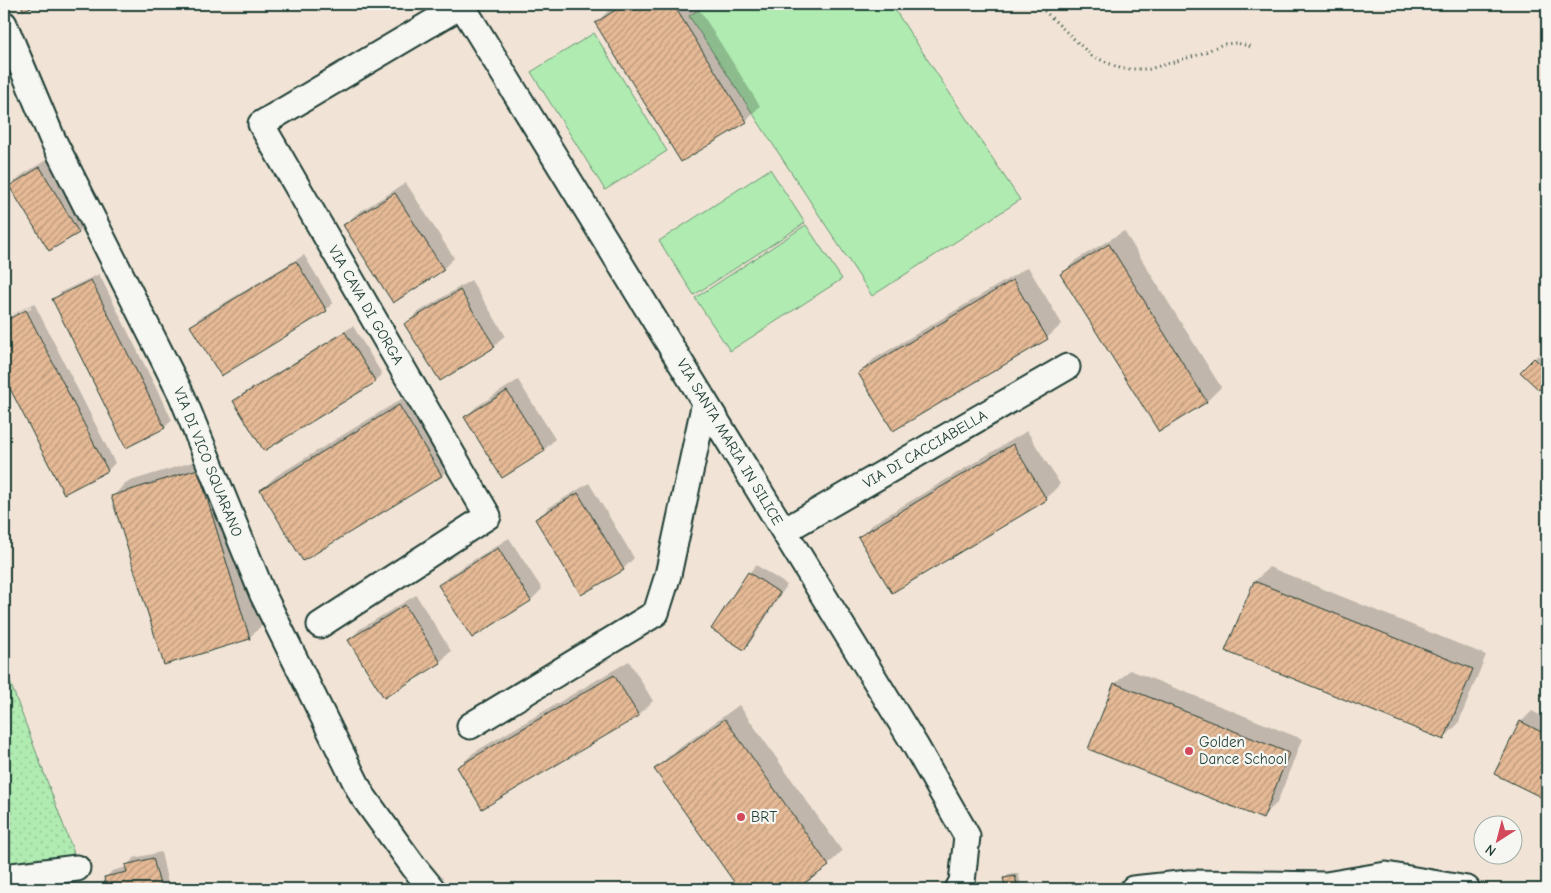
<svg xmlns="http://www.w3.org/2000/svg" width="1551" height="893" font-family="'Comic Neue',sans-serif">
	<defs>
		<pattern id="grass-dots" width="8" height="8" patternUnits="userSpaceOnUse" patternTransform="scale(1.25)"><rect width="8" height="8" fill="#b0ebb1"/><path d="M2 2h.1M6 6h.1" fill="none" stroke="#97ca99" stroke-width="1.8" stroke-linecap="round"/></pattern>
		<pattern id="building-hatch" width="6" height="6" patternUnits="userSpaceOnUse" patternTransform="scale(1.25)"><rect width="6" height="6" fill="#e6ba96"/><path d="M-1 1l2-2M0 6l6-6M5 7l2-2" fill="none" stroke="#ba987b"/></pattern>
	</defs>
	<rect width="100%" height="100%" fill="#f1e4d6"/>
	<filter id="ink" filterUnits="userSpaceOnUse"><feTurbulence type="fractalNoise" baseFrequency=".02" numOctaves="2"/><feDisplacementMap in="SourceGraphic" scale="10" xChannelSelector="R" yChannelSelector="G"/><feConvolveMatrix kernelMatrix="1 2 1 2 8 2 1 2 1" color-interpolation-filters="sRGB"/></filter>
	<g filter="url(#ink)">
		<path fill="url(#grass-dots)" stroke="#689472" d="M4,666L75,856L4,865Z"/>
		<path fill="#b0ebb1" stroke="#689472" d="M707,4H891L1020,200L872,296L689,16Z
			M594,33L667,151L605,190L531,72Z
			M770,169L805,223L694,295L659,241Z
			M806,225L842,279L730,351L695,298Z"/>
		<path fill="#0003" d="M618,4H696L760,106L746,121L596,23L611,8Z
			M51,157L89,221L78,232L11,186L22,175Z
			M406,183L454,258L443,269L345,225L356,214Z
			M1124,231L1221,387L1207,401L1159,430L1062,274L1076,260Z
			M4,242L9,257L4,262Z
			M304,255L333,303L326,310L192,326L199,318Z
			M1028,267L1062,324L1047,338L859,373L874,359Z
			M99,274L172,420L165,427L54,300L61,292Z
			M471,280L505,335L495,346L440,380L406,324L417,313Z
			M34,303L115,463L108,470L64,492L4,374V323L32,308L31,306L4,319Z
			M353,326L382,374L375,381L264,449L235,401L242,394Z
			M1538,355L1547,364V379L1539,388L1522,372Z
			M518,380L555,439L544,450L465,418L476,407Z
			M413,392L456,461L442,475L304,559L261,490L276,476Z
			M1027,431L1060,484L1046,499L860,537L874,523Z
			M212,456L264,623L250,637L165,663L113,496L127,482Z
			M589,483L634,558L623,569L537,519L548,508Z
			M509,538L542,589L531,600L472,636L440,585L451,574Z
			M756,565L787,585L751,641L744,648L713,629L749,573Z
			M1269,567L1486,655L1458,724L1444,738L1227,650L1255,581Z
			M416,595L451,651L440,662L349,640L360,629Z
			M629,661L653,701L638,715L459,767L473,753Z
			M1130,670L1302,739L1277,803L1262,817L1115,684Z
			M739,705L842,851L828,865L794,889H740L655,769L670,755Z
			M1532,711L1547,719V798L1496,773L1521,722Z
			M161,852L169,889H108L105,878L112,871L127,867V865L134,858Z
			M1018,873L1021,884L1017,887L1007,889L1005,879L1008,875Z"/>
		<path fill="url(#building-hatch)" stroke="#1f3d34" d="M21,4H41L23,10Z
			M625,4H673L747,122L681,162L595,23Z
			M40,167L79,233L49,251L9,186Z
			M395,193L444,270L393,303L343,225Z
			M1109,244L1207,402L1159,432L1060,274Z
			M296,261L327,311L221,376L190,326Z
			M91,280L165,428L126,448L52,299Z
			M1013,280L1048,339L893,431L858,373Z
			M460,290L495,347L440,381L404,324Z
			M26,310L108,471L64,494L4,377V321Z
			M345,332L376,382L264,451L233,401Z
			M1534,358L1547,370V380L1539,390L1520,372Z
			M507,391L545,451L502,478L464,417Z
			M399,405L442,476L303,561L260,490Z
			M1013,444L1047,500L892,593L858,537Z
			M198,469L250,639L164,665L111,496Z
			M578,493L624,570L581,595L535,519Z
			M498,548L531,601L472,638L438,585Z
			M748,572L780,593L744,650L711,629Z
			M1254,581L1473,669L1444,740L1225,651Z
			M405,605L441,663L384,698L348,640Z
			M614,675L639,716L482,809L457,767Z
			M1114,683L1289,753L1263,819L1088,749Z
			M725,719L829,866L796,889H739L654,769Z
			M1520,721L1547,735V800L1494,774Z
			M153,858L161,889H106L104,877L127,872L125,865Z
			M1015,876L1018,888L1006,889L1003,878Z"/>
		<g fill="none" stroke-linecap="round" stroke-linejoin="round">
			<defs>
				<path id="minor" d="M461,4L915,745L967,836L962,882L958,889
					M4,24L52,138L182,396L263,595L362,795L414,867L432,889
					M784,531L1067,367
					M320,625L488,516L261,124L462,5
					M470,726L656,613L668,575L705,402
					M4,877L77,868
					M1133,889L1189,883L1326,885L1386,875L1467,889"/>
			</defs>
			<use href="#minor" stroke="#1f3d34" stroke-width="29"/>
			<path stroke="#1f3d34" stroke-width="3" stroke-dasharray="1 4" stroke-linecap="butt" d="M1037,4L1092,56L1122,69H1149L1198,55L1223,44L1237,43L1252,47"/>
			<use href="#minor" stroke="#f6f6f2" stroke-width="25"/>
		</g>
	</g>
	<g fill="#d1495b" stroke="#f6f6f2" stroke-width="2">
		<circle cx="1189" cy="751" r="5"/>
		<circle cx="741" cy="817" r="5"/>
	</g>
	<g text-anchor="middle" stroke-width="4.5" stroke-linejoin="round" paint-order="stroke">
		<g font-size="15" fill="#1f3d34" stroke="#f6f6f2">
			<text transform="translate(366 305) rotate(60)" y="5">VIA CAVA DI GORGA</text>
			<text transform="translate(730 442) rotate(59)" y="5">VIA SANTA MARIA IN SILICE</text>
			<text transform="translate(925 449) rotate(-30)" y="5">VIA DI CACCIABELLA</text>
			<text transform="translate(208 462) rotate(68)" y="5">VIA DI VICO SQUARANO</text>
		</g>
		<g font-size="15" fill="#1f3d34" stroke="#f6f6f2" text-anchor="start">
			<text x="1199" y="747">Golden<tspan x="1199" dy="17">Dance School</tspan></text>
			<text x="751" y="822">BRT</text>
		</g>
	</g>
	<rect width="1551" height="893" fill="none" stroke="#f6f6f2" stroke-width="20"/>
	<rect x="10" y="10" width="1531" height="873" fill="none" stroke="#1f3d34" stroke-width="2" filter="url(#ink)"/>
	<g transform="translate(1498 840) rotate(216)"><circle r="24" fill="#f6f6f2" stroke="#a0aca6"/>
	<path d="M0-4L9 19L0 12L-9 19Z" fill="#d1495b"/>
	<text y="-8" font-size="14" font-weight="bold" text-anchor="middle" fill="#1f3d34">N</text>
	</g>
</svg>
